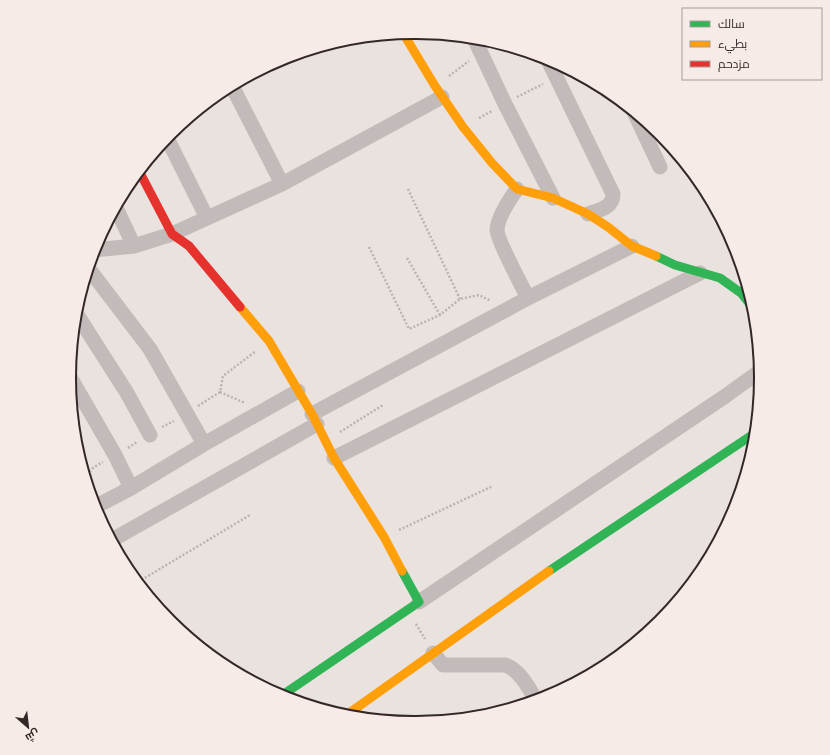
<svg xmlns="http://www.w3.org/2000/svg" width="830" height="755" font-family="Inter,Cairo,sans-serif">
	<rect width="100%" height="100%" fill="#eae2df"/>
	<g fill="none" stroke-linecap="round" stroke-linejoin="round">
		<path stroke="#bcb3b1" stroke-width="2.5" stroke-dasharray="2 2" stroke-linecap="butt" d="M449,76L469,61
			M517,97L543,84
			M479,118L492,111
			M408,189L460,299
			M369,247L409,329L440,315L460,299L479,295L491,301
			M407,258L440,315
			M220,392L245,403
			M198,406L220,392L223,376L256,351
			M162,427L174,421
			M340,432L383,405
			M128,448L137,442
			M95,491L91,483L90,471L94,467L103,462
			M399,530L493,486
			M138,582L250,515
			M416,624L425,639"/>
		<path stroke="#c3bbb9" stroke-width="15" d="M474,38L505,104L553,198
			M547,58L613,194C613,208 599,210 588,214
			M232,86L282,184
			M634,112L660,167
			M167,138L207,218
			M517,189C509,200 498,216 497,230C497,240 522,286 528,298
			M116,208L134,246
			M94,250L134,246L172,234L282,184L442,97
			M89,269L150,349L204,444
			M76,313L127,393L150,435
			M70,377L115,455L131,488
			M312,414L528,298L632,246
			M334,458L700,273
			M95,507L131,488L204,444L298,391
			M112,540L317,424
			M419,602L724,397L760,371
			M433,653L443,665H505C519,669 529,688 536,700"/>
		<path stroke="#30b455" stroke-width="9" d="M656,256L675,265L720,278L741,293L753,308
			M549,571L755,433
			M281,696L419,602L402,571"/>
		<path stroke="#ff9f0a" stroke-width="9" d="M403,33L435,86L463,127L492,163L517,189L553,198L588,214L608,227L632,246L656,256
			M240,307L269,341L312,414L334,458L384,537L402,571
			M345,716L549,571"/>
		<path stroke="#e5322d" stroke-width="9" d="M139,171L172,234L189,246L240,307"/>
	</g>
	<path d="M0 0H830V755H0ZM414 39H416A338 338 0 0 1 754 377V378A338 338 0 0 1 416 716H414A338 338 0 0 1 76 378V377A338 338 0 0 1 414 39Z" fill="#f7ebe7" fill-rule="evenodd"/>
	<path fill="none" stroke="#332828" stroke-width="2" d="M414 39H416A338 338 0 0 1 754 377V378A338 338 0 0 1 416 716H414A338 338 0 0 1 76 378V377A338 338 0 0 1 414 39Z"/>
	<rect x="682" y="8" width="140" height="72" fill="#f7ebe7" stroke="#a99d9b"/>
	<rect x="690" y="21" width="20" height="6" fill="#30b455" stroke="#a99d9b"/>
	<text x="718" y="28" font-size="12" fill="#332828">سالك</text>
	<rect x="690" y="41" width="20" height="6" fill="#ff9f0a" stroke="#a99d9b"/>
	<text x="718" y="48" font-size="12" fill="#332828">بطيء</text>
	<rect x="690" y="61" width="20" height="6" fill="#e5322d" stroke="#a99d9b"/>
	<text x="718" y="68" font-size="12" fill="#332828">مزدحم</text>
	<g transform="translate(28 727) rotate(152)" stroke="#f7ebe7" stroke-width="3" paint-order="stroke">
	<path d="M0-3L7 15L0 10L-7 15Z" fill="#332828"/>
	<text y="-6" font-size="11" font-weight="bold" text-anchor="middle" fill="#332828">ش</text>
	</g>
</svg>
